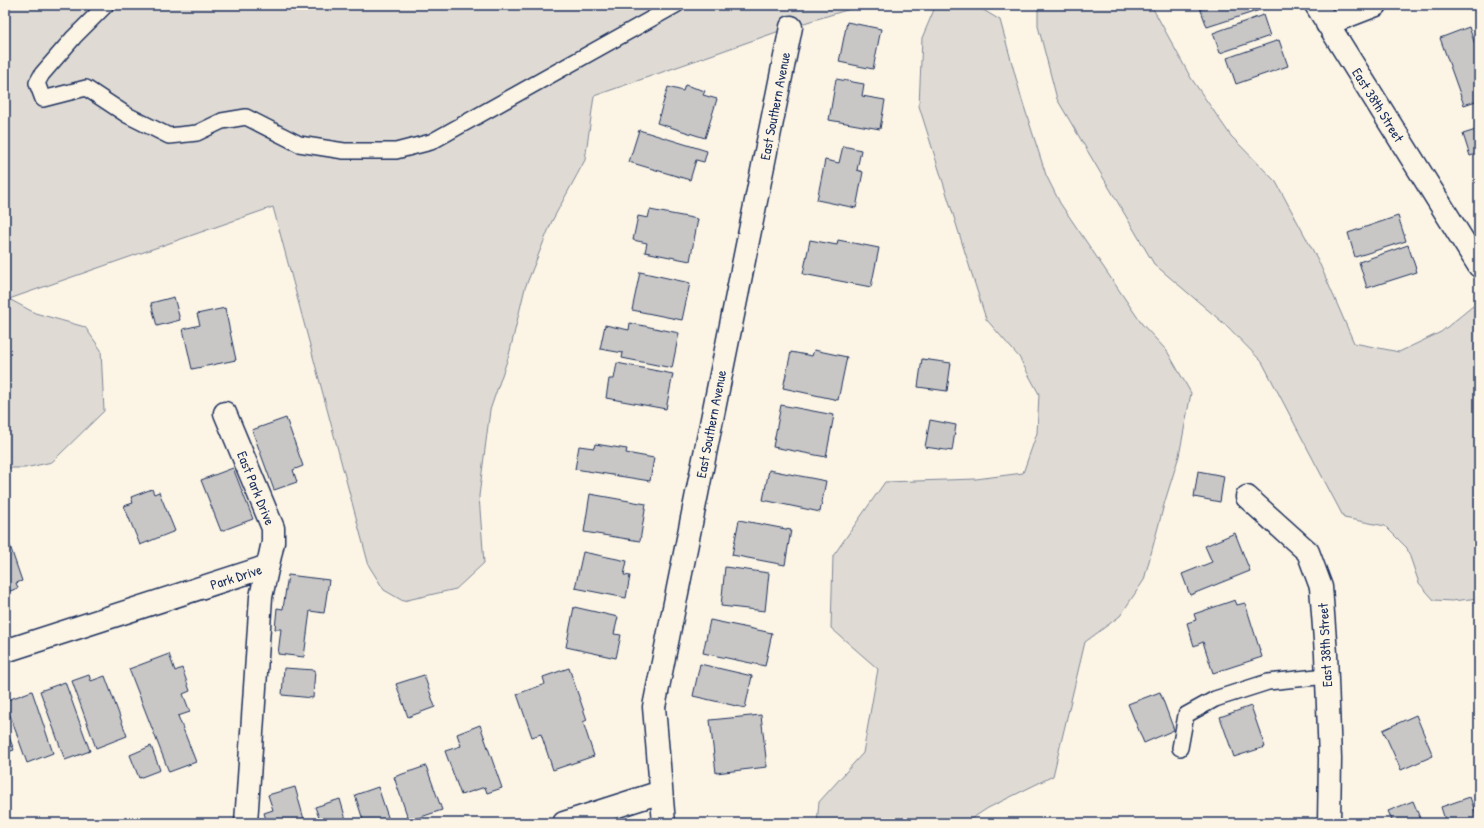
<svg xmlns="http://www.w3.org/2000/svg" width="1484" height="828" font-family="'Patrick Hand',sans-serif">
	<rect width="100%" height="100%" fill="#fcf5e5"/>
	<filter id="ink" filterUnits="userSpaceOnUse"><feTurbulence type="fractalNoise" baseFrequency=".025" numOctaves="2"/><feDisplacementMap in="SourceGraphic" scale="8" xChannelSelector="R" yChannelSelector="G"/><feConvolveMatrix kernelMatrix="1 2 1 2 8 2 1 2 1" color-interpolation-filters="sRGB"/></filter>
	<g filter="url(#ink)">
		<path fill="#dfdbd4" stroke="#7d8599" d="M5,5H863L791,27L594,96L585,160L552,221L525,288L509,355L490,410L479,496L484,563L456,589L403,601L384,590L369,566L273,207L9,299L35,313L85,327L101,350L104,411L52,462L25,468H5Z
			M936,5H975L1000,20L1022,100L1046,175L1060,203L1142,324L1167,351L1191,393L1179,456L1165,501L1144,580L1120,616L1085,642L1053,776L988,808L965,823H817L819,802L863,753L878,669L831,628L833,556L885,482L976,479L1023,473L1037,433L1039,394L1019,357L986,319L919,106L922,38Z
			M1038,5H1151L1191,78L1231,136L1276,182L1318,260L1354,343L1399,352L1441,332L1473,306L1479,308V598L1452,601L1434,600L1419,583L1407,548L1385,526L1344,518L1262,362L1228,327L1154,264L1057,99L1038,26Z"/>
		<path fill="#c8c7c6" stroke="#1b2f5e" d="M1199,5H1258L1260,10L1207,27Z
			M1263,15L1270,36L1220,53L1213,33Z
			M847,22L881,29L873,69L839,62Z
			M1469,27L1479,56V100L1464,105L1440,38Z
			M1279,40L1288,66L1236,84L1227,58Z
			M836,79L864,84L862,96L885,100L880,129L829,120Z
			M685,85L705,91L703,95L717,99L705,138L657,123L668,87L683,91Z
			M1479,129V154V153L1470,156L1463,134Z
			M639,130L707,151L704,162L696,160L690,180L629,162Z
			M843,146L861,150L857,170L863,172L856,208L817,200L825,160L839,163Z
			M650,210L698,219L690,261L645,252L647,243L633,240L638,216L648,218Z
			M1398,216L1406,241L1355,257L1348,233Z
			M810,240L837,245L838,240L879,248L871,287L803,274Z
			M1408,245L1417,272L1367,288L1359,262Z
			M640,272L690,283L682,320L632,310Z
			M174,297L180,320L157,326L151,303Z
			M225,308L236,360L192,369L183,329L200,325L197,314Z
			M630,323L679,333L672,368L622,358L623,353L600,349L605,325L629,330Z
			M814,350L847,357L838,400L783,388L791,352L812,356Z
			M922,359L951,363L947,391L918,387Z
			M617,363L673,374L666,409L606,398L609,379H614Z
			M781,405L834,415L826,457L773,447Z
			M286,418L303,466L293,470L297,482L274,490L252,430Z
			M930,420L956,425L952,451L925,447Z
			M595,444L627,449L626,453L654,458L650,481L575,469L579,446L594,448Z
			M233,468L253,519L221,531L201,480Z
			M769,470L826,481L820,512L763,500Z
			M1198,471L1224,476L1220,502L1194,497Z
			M152,489L154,494L159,492L175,531L140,545L124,506L133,503L131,497Z
			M590,494L646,504L640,541L584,532Z
			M739,520L791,530L785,565L732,555Z
			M1235,533L1250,571L1190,595L1182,574L1212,562L1205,546Z
			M8,540L22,581L16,583L18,588L5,593V542Z
			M583,552L627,561L624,575L630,576L626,598L575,588Z
			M725,567L769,573L765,611L721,606Z
			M288,575L329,580L324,613L310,611L304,657L278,654L281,629H275L277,608L283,609Z
			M1235,600L1237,605L1245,603L1262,657L1213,673L1203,642L1194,646L1187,623L1196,620L1194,614Z
			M574,607L618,617L614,634L621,635L616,658L566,647Z
			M710,620L772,633L765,666L703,653Z
			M169,654L175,671L182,668L190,691L183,694L190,712L178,716L196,762L169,772L129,669Z
			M700,664L752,676L745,708L693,696Z
			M284,668L315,670L313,698L282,695Z
			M569,668L587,720L583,722L594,756L553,770L541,734L532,737L517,694L545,684L543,677Z
			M89,675L91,681L105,676L127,736L96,748L72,681Z
			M424,675L435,707L408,717L396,684Z
			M65,682L90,751L65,760L40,691Z
			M32,691L53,753L27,763L5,701Z
			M1160,692L1174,730L1144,743L1128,704Z
			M1251,706L1265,747L1234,757L1220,717Z
			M761,715L767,767L716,773L710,720Z
			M1416,715L1433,756L1401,770L1383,730Z
			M480,725L502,788L487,793L485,787L461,795L445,751L461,746L457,734Z
			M5,726L14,750L5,753Z
			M151,746L160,770L139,778L130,755Z
			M426,766L442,810L409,821L394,777Z
			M295,787L305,823H267L264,813L273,810L268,795Z
			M378,787L390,823H364L355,795Z
			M1470,797L1479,823H1446L1441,807Z
			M340,799L347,823H321L315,807Z
			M1413,801L1422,823H1385L1392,820L1388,811Z"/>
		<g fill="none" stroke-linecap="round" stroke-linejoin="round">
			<defs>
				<path id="service" d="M106,5L74,37L42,74L37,83L43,99L86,88L127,115L169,136L197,133L222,121L246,117L299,144L344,151H396L431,142L676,5
					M1180,748L1186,715L1215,699L1268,682L1327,676"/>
				<path id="minor" d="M1316,5L1479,266
					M1327,24L1376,5
					M225,413L273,528V542L261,597L246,823
					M1247,497L1308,552L1321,587L1326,654L1330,759L1329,823
					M5,651L268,566
					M564,823L661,792
					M664,823L654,707L791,27"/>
			</defs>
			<use href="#service" stroke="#1b2f5e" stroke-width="18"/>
			<use href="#minor" stroke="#1b2f5e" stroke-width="25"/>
			<use href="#service" stroke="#fcf5e5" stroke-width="15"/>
			<use href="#minor" stroke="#fcf5e5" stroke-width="22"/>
		</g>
	</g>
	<g text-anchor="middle" stroke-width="4" stroke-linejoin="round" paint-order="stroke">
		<g font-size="14" fill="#1b2f5e" stroke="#fcf5e5">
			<text transform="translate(1378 105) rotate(58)" y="5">East 38th Street</text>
			<text transform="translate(775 106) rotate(-79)" y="5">East Southern Avenue</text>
			<text transform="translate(711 424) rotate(-79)" y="5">East Southern Avenue</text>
			<text transform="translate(256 488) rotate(68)" y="5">East Park Drive</text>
			<text transform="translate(236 577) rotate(-18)" y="5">Park Drive</text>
			<text transform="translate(1325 645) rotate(-93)" y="5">East 38th Street</text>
		</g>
	</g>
	<rect width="1484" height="828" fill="none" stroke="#fcf5e5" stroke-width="20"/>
	<rect x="10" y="10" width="1464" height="808" fill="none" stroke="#1b2f5e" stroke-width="1.5" filter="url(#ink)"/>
</svg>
